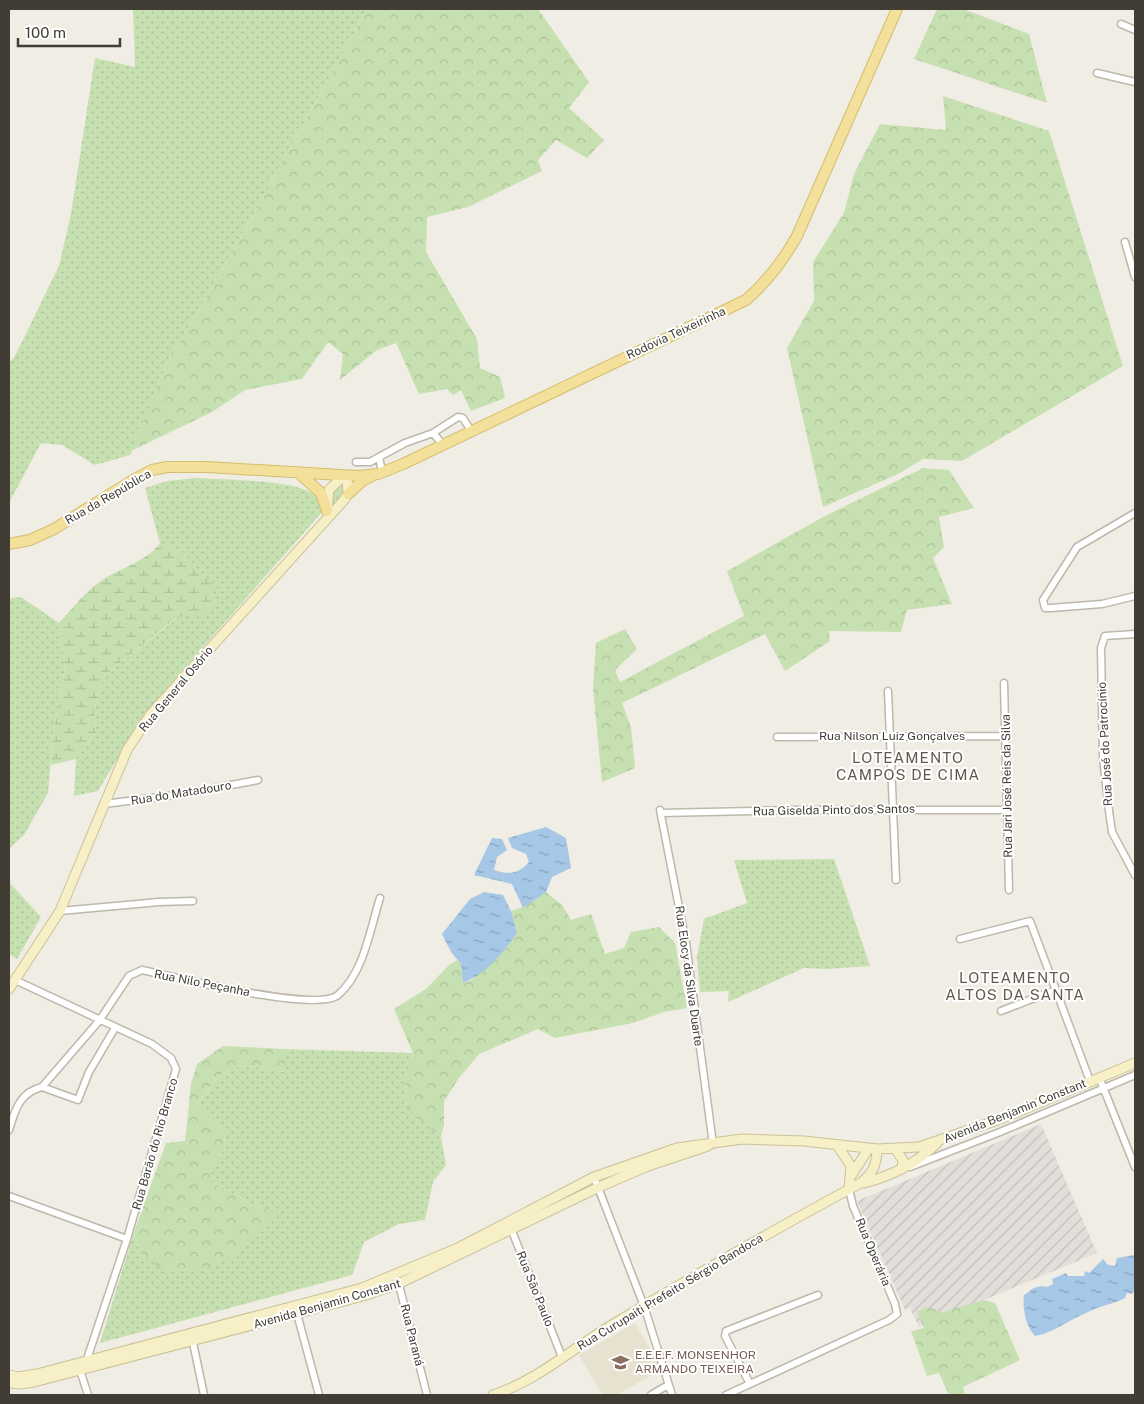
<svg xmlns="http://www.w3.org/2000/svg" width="1144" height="1404" font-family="'Public Sans',sans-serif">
	<defs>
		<pattern id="industrial-furrows" width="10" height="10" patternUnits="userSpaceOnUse" patternTransform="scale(1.25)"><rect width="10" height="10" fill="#e2ded9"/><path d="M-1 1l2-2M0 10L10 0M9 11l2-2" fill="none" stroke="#c3bfbb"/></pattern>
		<pattern id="grass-dots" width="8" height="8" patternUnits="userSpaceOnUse" patternTransform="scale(1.25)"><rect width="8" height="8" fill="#c7e0b1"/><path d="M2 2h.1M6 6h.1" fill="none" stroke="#acc199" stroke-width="1.8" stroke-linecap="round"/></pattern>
		<pattern id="forest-crowns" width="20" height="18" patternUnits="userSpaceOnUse" patternTransform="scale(1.25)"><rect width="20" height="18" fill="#c7e0b1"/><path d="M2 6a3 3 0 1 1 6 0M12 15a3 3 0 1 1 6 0" fill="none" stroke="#acc199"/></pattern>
		<pattern id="wetland-marsh" width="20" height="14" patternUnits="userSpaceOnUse" patternTransform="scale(1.25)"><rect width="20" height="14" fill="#c7e0b1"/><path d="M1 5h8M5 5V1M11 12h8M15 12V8" fill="none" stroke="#acc199"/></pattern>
		<pattern id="water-ripples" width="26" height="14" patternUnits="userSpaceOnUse" patternTransform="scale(1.25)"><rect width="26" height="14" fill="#a6c7e6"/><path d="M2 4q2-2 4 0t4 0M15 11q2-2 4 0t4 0" fill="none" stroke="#89a3bb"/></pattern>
	</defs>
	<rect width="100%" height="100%" fill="#f0ede4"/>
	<path fill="url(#industrial-furrows)" d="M1041,1124L1097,1253L919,1327L910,1308L905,1310L857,1201Z"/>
	<path fill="#e7e2cf" d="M635,1323L662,1369L617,1395H603L579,1355Z"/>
	<path fill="url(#grass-dots)" d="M133,9H367L228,260L167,363L130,455L95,465L62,445L41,443L9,503V362L14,358L59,266L71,214L95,58L135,67Z
		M195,478C222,480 294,479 313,494C319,498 321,504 323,511L145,713L98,791L74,796L76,759L96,732L94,711L104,676L216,587L198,570L183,553L160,543L145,488L168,481Z
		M344,484L343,492L331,508C332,497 332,487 344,484Z
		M21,597L59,623L65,667L53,735L48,793L24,835L9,849V599Z
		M834,859L870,966L826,969L804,968L728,1002L729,991L700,992L697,957L704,919L747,903L734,860Z
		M9,882L41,917L17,959L9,954Z
		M285,1049L413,1053L405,1084L408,1108L441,1137L446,1165L433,1182L425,1220L399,1224L364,1242L352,1275L100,1343L134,1232L139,1250L274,1212L252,1204L212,1182L210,1167L225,1149L224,1131L210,1120L198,1104C226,1061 236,1062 285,1072Z"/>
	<path fill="url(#forest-crowns)" d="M367,9H538L589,82L569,108L604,140L587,158L556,140L538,160L542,171L468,207L427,217L426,252L477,339L480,368L500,377L505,398L471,411L461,390L453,395L447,389L419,394L396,343L377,350L340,380L343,354L328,342L302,379L245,390L212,412L131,451L167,363L228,260Z
		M937,9H963L1029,34L1047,103L914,59Z
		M943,96L1049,131L1123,366L962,461L923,459L900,473L823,507L787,348L814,301L813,262L844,213L854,174L880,124L946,130Z
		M923,468L949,470L974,508L939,517L944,547L933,558L952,604L907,610L901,632L829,631L830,641L785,671L765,634L622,703L631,727L635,768L602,782L593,688L596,643L625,629L637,649L615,670L620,682L744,616L727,571L825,516Z
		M546,892L562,905L571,920L591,914L605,954L624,948L631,932L659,927L675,943L687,1008L664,1012L633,1023L555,1038L538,1029L479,1054L459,1078L444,1101V1125L441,1137L408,1109L405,1083L413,1053L394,1009L426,989L449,965L457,960L461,964L463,983L472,980L517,933L511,911L523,907Z
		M223,1046L285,1049V1072C237,1062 225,1061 198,1104L210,1120L224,1131L225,1149L210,1167L212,1182L252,1204L274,1211L259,1235L242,1250L210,1268L165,1273L139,1250L134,1232L166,1143L185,1141L191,1084L197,1064Z
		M984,1300L995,1303L1020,1360L963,1387L965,1395H949L939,1373L927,1376L911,1331L924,1328L917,1312L927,1307L943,1312Z"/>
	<path fill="url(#wetland-marsh)" d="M160,543L183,553L198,570L217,587L213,611L176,618L104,676L94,711L96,732L76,759L51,765L53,735L65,668L59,623C70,611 81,597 94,586C114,569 145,564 160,543Z"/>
	<path fill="url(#water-ripples)" d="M546,827L566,838L571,868L552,877L546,892L523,908L512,884L474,875L492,838L502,839L507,850L497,857L494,870C508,875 519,874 529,862L526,854L512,848L508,838Z
		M484,892L503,895L511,911L517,933C503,953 486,974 463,983L461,964L451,952L442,934L470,899Z
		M1134,1255L1135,1289L1132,1294L1127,1293L1125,1298C1113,1304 1100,1306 1088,1312C1069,1320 1055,1332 1035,1336C1026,1327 1022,1308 1024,1295C1032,1290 1036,1284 1047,1287L1053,1284L1052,1279L1066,1273L1068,1276H1084L1085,1271L1089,1273L1103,1259L1108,1265L1115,1266L1117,1258Z"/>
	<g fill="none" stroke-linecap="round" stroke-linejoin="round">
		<defs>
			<path id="street" d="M1121,24L1135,30
				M1097,73L1135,82
				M1125,242L1135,277
				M433,433L443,445
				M379,457L382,472
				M356,462H370L405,443L433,433L458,417L463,418L471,431
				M1135,513L1077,547L1043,600L1045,608H1051L1102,604L1135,596
				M1135,634L1105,636L1101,648L1103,757L1109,811L1112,832L1135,875
				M1004,683L1009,890
				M888,691L896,880
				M777,737L1007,736
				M104,804L183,794L258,780
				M660,810L686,943L713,1144
				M661,813L794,810H1007
				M60,911L159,902L193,901
				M960,939L1030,921L1090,1081
				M15,980L152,1044L171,1058L176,1069L127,1239L87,1359L80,1370L88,1395
				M1001,1011L1055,990
				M1099,1077L1135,1167
				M42,1087L78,1100L89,1072L115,1028
				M9,1130C15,1110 20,1092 42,1087L99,1021L129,976L142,970C174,977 317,1013 338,995C364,973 370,929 380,898
				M910,1167L1000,1132L1135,1075
				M594,1177L644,1306L672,1395
				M9,1196L127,1239
				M510,1226L562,1357
				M398,1281L427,1395
				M296,1310L319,1395
				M192,1338L204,1395
				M750,1384L725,1336L726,1331L818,1295
				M651,1395L668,1385
				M726,1395L889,1320L897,1314L895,1304L853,1206L849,1189"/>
			<path id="secondary" d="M327,510L329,490L343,476
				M9,989L60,911L127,750L150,715L344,500L348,494L347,476
				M837,1145L851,1166L849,1189
				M895,1149L903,1160L902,1169
				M851,1176L869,1148
				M864,1183C891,1176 917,1163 937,1143
				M9,1375L18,1377L37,1374L362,1288L458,1248L594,1177L677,1148L742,1139L804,1141L877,1149L919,1147L998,1120L1135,1063
				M9,1383L21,1384L34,1382L363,1296L398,1284L599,1187L648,1166L708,1146
				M493,1395C536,1381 572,1349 610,1326C692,1277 775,1229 859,1184C872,1175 877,1165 877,1149"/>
			<path id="primary" d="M300,474L321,493L327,511
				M348,494L362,481L372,476
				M9,544L30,540L54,529L133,480L152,470L167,467H207L358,476L378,474L403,464L746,300C768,281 783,261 797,236L897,9"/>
		</defs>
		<use href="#street" stroke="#bdb8ab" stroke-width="9"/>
		<use href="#secondary" stroke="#cac198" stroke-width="11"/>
		<use href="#primary" stroke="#d4bd6d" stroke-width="12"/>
		<use href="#street" stroke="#fff" stroke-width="6"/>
		<use href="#secondary" stroke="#f7efc6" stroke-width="9"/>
		<use href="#primary" stroke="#f2e09b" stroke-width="10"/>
	</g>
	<defs>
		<symbol id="school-bare" viewBox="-9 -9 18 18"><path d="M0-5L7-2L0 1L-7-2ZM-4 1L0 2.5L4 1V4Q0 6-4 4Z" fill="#8d6e63" stroke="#fff" stroke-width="2.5" paint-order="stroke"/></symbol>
	</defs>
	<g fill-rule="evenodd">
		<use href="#school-bare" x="608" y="1350" width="25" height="25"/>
	</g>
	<g text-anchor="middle" stroke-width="4" stroke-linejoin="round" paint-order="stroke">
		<g font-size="12" fill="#413d35" stroke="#fff">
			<text transform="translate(676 333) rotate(-25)" y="4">Rodovia Teixeirinha</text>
			<text transform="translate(108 497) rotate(-30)" y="4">Rua da República</text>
			<text transform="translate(176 689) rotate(-50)" y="4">Rua General Osório</text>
			<text x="892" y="740">Rua Nilson Luiz Gonçalves</text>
			<text transform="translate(1105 744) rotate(-93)" y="4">Rua José do Patrocínio</text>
			<text transform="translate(1007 786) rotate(-91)" y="4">Rua Jari José Reis da Silva</text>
			<text transform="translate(181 793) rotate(-9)" y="4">Rua do Matadouro</text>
			<text transform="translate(834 810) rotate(-1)" y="4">Rua Giselda Pinto dos Santos</text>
			<text transform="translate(689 976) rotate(82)" y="4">Rua Elocy da Silva Duarte</text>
			<text transform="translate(202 983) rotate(11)" y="4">Rua Nilo Peçanha</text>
			<text transform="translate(1015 1111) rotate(-22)" y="4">Avenida Benjamin Constant</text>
			<text transform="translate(155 1144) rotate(-74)" y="4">Rua Barão do Rio Branco</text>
			<text transform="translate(873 1252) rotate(67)" y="4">Rua Operária</text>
			<text transform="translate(535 1289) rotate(68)" y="4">Rua São Paulo</text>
			<text transform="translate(670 1292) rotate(-31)" y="4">Rua Curupaiti Prefeito Sérgio Bandoca</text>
			<text transform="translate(327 1304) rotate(-16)" y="4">Avenida Benjamin Constant</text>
			<text transform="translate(412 1335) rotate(76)" y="4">Rua Paraná</text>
		</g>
		<g font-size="12" fill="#785e54" stroke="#fff" text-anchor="start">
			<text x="635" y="1359">E.E.E.F. MONSENHOR<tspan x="635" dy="14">ARMANDO TEIXEIRA</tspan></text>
		</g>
		<g font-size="15" letter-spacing="1" fill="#625b4d" stroke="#fff">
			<text x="908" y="763">LOTEAMENTO<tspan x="908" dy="17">CAMPOS DE CIMA</tspan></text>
			<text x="1015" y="983">LOTEAMENTO<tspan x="1015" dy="17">ALTOS DA SANTA</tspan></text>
		</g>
	</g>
	<rect width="1144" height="1404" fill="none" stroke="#413d35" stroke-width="20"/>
	<path d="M18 38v8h102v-8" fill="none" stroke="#413d35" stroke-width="2.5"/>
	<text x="25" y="38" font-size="15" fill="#413d35" stroke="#ffffff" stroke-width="4" paint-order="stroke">100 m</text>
</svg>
